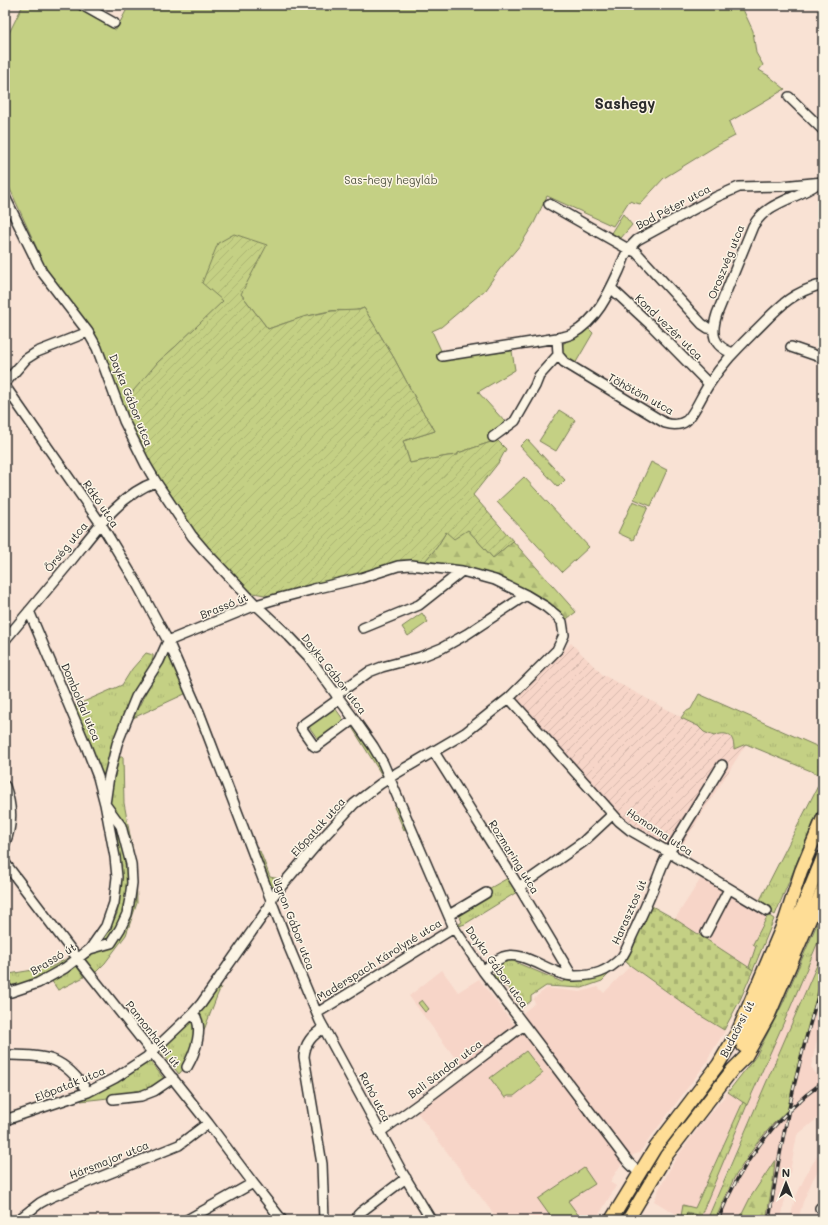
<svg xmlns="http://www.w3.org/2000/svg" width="828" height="1225" font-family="Mali,sans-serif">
	<defs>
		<pattern id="industrial-furrows" width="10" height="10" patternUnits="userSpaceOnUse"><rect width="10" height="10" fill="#f7d5c8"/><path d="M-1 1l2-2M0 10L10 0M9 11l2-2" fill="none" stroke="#d4b7ac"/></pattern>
		<pattern id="grass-tufts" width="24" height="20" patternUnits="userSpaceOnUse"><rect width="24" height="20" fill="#c4d084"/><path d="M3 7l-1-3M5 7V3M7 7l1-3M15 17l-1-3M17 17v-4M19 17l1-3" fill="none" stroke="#a9b372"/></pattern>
		<pattern id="forest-firs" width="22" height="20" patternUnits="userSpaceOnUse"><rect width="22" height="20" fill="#c4d084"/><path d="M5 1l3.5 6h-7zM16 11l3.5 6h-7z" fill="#a9b372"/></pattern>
		<pattern id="cemetery-stones" width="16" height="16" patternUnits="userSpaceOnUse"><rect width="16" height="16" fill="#c4d084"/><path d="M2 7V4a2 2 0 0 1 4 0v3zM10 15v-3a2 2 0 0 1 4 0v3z" fill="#a9b372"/></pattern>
		<pattern id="garden-furrows" width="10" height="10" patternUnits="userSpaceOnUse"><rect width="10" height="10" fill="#c4d084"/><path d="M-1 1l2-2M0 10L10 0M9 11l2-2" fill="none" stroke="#a9b372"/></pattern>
	</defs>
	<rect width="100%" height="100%" fill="#f9e2d4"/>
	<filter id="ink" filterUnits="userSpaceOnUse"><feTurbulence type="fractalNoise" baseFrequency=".025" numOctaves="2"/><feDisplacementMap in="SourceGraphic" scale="8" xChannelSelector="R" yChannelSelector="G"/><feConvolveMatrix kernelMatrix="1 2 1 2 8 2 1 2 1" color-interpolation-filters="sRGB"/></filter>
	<g filter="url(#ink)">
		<path fill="#f7d5c8" d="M705,872L768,915L753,944L756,946L749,967L675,919Z
			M823,930V951L799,1009L726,1173L707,1220H699L719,1170L791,1006Z
			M630,966L701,1016L725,1031L708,1058L709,1059L639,1153L633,1155L620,1166L610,1182L616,1186L596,1220H498L417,1112L520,1033L532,1026L523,1013L535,1003L533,999L547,988L580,992L598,987L604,993Z
			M442,970L458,992L479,979L514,1025L461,1066L409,996Z
			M823,975V1013L811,1067L820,1079L823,1078V1114L797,1135L781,1220H766L773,1181L775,1161L750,1198L739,1220H715L735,1178L757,1143L774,1123L788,1110L799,1063L820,983Z
			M728,1092L743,1102L695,1208L681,1217L654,1201L659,1189L676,1158L697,1130Z
			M823,1147V1163L813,1179L803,1202L798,1220H790L795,1198L808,1171Z"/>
		<path fill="url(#industrial-furrows)" d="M571,643L603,675L698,726L704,732L722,733L729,735L732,739L734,744H746L676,855L620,814L516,701V698Z"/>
		<path fill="url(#grass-tufts)" stroke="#787e58" d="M146,653L153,655V658L104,784L90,742L74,706L122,685L132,669Z
			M166,653L170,654L187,693L133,718Z
			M699,694L823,749V776L746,744L734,749C734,734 726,731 714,736L704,732L698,726L681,718L685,712L691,709Z
			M350,724H353L367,743L383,772V777Z
			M119,757H123L124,803L136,868L137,903L126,935L105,963L94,974L84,961L98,948L103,941L117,914L119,903L121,878L110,809L111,794Z
			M823,776V800L775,915L758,904Z
			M395,806L397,807L406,827L404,830L394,807Z
			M260,851L270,877L280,879L274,889L270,886L257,852Z
			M508,878L517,892L465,924L459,926V924L462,922L459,915L454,917L483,892Z
			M823,910V930L791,1006L747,1105L728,1092L756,1056L783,1003Z
			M768,915L774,919L753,970L749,967L756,946L753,944Z
			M823,951V975L820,983L799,1063L788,1110L774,1123L757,1143L734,1178L715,1220H707Z
			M70,957L72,960C56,970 24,991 5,983V971L9,974L51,967Z
			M509,959H515V962L562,982L568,980L586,981L609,974L602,981L582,988L546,986L531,996V1001L520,1009L518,1006L519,1001L515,998V996L513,994L512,992H510V989L508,987H506L505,982L502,981V978L500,976L499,984C498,984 495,979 494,978C492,970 503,963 509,959Z
			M76,965L84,977L58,990L51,980Z
			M218,986L221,987L217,996L204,1030L194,1044L186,1066L179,1074L162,1053V1046Z
			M149,1060L150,1061L166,1081L136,1095L81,1101L80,1098C104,1087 128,1076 149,1060Z
			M687,1212L697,1216L695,1220H685Z"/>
		<path fill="url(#forest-firs)" stroke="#787e58" d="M468,530L493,558L513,541L576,612L564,621L557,610L511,583L468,569L425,561L437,547L446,532Z
			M743,1102L747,1105L699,1220H695L697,1215L687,1212L685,1220H675L677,1214L681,1216L683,1205L695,1208Z
			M775,1160L773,1181L766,1220H739L750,1198Z"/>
		<path fill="url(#cemetery-stones)" stroke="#787e58" d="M650,905L675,919L753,970L740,1000L724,1030L701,1016L627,963L625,960L634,944Z"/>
		<path fill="#c4d084" stroke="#787e58" d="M23,5H71L116,30L129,5H741L753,31L756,53L763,65L759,70L769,76L785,89L729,122L735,136L716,146L664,178L640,204L629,201L613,226L547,196L534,223L521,244L499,270L485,290L441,327L432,331L445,359L512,351L515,370L478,392L505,422L488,434L497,440L458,453V455L448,456L410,463L403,441L435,431L430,422L422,411L394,358L364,308C353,313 341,309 330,311C308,315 288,322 268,329L241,294L224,301L175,347L158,362L129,405L123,408L106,357L97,339L39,261V253L5,178V41Z
			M623,214L632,225L621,238L611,233Z
			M587,327L593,333L575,364L569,360L561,353L563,344Z
			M559,410L575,420L556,451L539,441Z
			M527,439L565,480L558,487L520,446Z
			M651,462L667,470L651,506L634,499Z
			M524,477L589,547L562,572L497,502Z
			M633,501L648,507L633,540L618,533Z
			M422,613L428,622L408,636L402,627Z
			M333,705L345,722L320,742L307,724Z
			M422,1000L429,1009L425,1012L418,1003Z
			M526,1051L543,1073L514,1096H508L505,1098L490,1078Z
			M584,1168L595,1184L568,1201L582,1220H553L538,1199Z"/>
		<path fill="url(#garden-furrows)" stroke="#787e58" d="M234,234L267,245L241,294L268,329L303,317L332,311L359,310L364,308L394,358L422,411L430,422L435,431L403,441L410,463L448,456L458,455V453L497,440L506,449L499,462L473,495L513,541L493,558L468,530L454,539L446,532L437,547L425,561L401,560L357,574L276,597L248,592L206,548L188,524L162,485L131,430L123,408L129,405L128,397L158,362L175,347L223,301L202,283L218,243Z"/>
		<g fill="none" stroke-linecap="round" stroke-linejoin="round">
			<defs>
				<path id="minor" d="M82,5L114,23
					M789,97L823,130
					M5,197L42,272L88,332L97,348L124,421L146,465L156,482L192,536L204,550L256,605L289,636L308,656L354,719L373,746L383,763L454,928L483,971L628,1162L639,1173
					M549,204L628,249L636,252L702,324L708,328L713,329
					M611,288L653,327L709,384
					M557,338L558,355L564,362L665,423C672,425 679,426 686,421C694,415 703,392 710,383C722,364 736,350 752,334C777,310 787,294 823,284
					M791,347L823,358
					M733,353C712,346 711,333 717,314L753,226C768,201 795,200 817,184
					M442,356L557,338C562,337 568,336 572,334C596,321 608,295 619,271C625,257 625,251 637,240L716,197L739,187L782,186L823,182
					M5,383L26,359L37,352L88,332
					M5,386L101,524L136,582L168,641L199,712L289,947L320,1021L402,1172L431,1220
					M493,437L515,421L535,386L539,376L558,355
					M29,611L86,746L98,777L105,804L121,826L131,864L132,883L130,898L127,914L120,929L111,943L90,949
					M363,628L419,605L462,571
					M5,640C25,616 46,591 66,567C90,538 118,494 156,482
					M336,695L369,672L382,667L420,657L442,648L467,634L526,595
					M509,698L619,821L630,830L663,849L767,911
					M339,699L301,726L302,729L314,746L316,747L354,719
					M434,752L519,887L572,976
					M5,786C12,806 13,823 5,843
					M5,863L78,959L208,1123L253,1183L282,1220
					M519,887L583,842L613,814
					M449,915L486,893
					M706,933L729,889
					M483,971C489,966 496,960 503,957C525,949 551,976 575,976C594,976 607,972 621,958C626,952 629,943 632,936C640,919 648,902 655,884C659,875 662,864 667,856C685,825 704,795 722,765
					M5,987L11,992L38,983L65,968L90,949L106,926L114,903L117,877L115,857L105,804L109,776L117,744L125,724L136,697L159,661L168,641L256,605L276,599L314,589L361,578L398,566L411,565L462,571L495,580L526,595L546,607L557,616L562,622L564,635L557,650L509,698L465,733L397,773L380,784L354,804L318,843L273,896L269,907L201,1004L193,1013L157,1047L147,1057L115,1078L88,1092L5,1120
					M317,1013L454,928
					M324,1028C312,1035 305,1043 304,1057L322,1164L324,1220
					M5,1055C48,1056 62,1055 88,1092
					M187,1067C195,1053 205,1027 193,1013
					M113,1099L141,1096L154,1091L173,1078
					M380,1132L434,1093L524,1025
					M820,1208L823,1210
					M18,1220L40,1203L51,1197L179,1145L208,1123
					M187,1220L253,1183
					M357,1220L358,1215L361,1212L406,1178"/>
				<path id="major" d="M743,1046L760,1010L823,857
					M611,1220L655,1148L718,1065L738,1031L785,920L801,871L823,818
					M628,1220L666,1156L733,1069L746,1056L759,1033L769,1015L823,889"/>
			</defs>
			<use href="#minor" stroke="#2b2b2b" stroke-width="12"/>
			<use href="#major" stroke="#2b2b2b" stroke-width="15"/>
			<use href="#minor" stroke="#fcf5e5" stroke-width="9"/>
			<use href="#major" stroke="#fedd96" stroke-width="12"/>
			<defs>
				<path id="rail" d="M718,1220C739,1166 775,1116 823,1082
					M769,1220C781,1139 798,1058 823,981"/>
			</defs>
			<use href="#rail" stroke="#2b2b2b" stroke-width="3.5"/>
			<use href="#rail" stroke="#fcf5e5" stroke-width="2" stroke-dasharray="6" stroke-linecap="butt"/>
		</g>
	</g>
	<g text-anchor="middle" stroke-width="3" stroke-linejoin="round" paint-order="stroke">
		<g font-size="11" fill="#515441" stroke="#fcf5e5">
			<text x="391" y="184">Sas-hegy hegyláb</text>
		</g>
		<g font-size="11" fill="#2b2b2b" stroke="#fcf5e5">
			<text transform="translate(673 207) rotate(-28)" y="4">Bod Péter utca</text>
			<text transform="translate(726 262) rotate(-68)" y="4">Oroszvég utca</text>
			<text transform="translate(669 327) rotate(44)" y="4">Kond vezér utca</text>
			<text transform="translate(641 394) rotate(29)" y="4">Töhötöm utca</text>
			<text transform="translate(131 400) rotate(68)" y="4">Dayka Gábor utca</text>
			<text transform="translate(101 504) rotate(56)" y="4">Rákó utca</text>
			<text transform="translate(66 547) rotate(-51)" y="4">Őrség utca</text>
			<text transform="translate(224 606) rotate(-22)" y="4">Brassó út</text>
			<text transform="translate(334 674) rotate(52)" y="4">Dayka Gábor utca</text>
			<text transform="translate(81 702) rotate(67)" y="4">Domboldal utca</text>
			<text transform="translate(318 827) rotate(-48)" y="4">Előpatak utca</text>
			<text transform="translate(660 832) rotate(33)" y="4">Homonna utca</text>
			<text transform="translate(514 857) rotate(58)" y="4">Rozmaring utca</text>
			<text transform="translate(629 912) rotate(-66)" y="4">Harasztos út</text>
			<text transform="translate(294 924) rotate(69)" y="4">Ugron Gábor utca</text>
			<text transform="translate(53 959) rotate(-31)" y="4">Brassó út</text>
			<text transform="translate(379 960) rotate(-32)" y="4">Maderspach Károlyné utca</text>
			<text transform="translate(497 967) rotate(54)" y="4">Dayka Gábor utca</text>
			<text transform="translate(737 1029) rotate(-63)" y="4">Budaörsi út</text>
			<text transform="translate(153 1034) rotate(52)" y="4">Pannonhalmi út</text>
			<text transform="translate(445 1069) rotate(-37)" y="4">Bali Sándor utca</text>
			<text transform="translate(70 1084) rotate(-22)" y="4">Előpatak utca</text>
			<text transform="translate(375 1097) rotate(62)" y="4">Rahó utca</text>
			<text transform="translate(109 1160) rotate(-22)" y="4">Hársmajor utca</text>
		</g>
		<g font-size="15" font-weight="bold" fill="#2b2b2b" stroke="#fcf5e5">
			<text x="625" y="109">Sashegy</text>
		</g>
	</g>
	<rect width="828" height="1225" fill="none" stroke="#fcf5e5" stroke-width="20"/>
	<rect x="10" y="10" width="808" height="1205" fill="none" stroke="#2b2b2b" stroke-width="1.5" filter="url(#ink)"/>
	<g transform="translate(786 1183)" stroke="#fcf5e5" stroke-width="3" paint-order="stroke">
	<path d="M0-3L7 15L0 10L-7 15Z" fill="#2b2b2b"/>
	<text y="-6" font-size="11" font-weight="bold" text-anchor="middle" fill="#2b2b2b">N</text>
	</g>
</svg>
